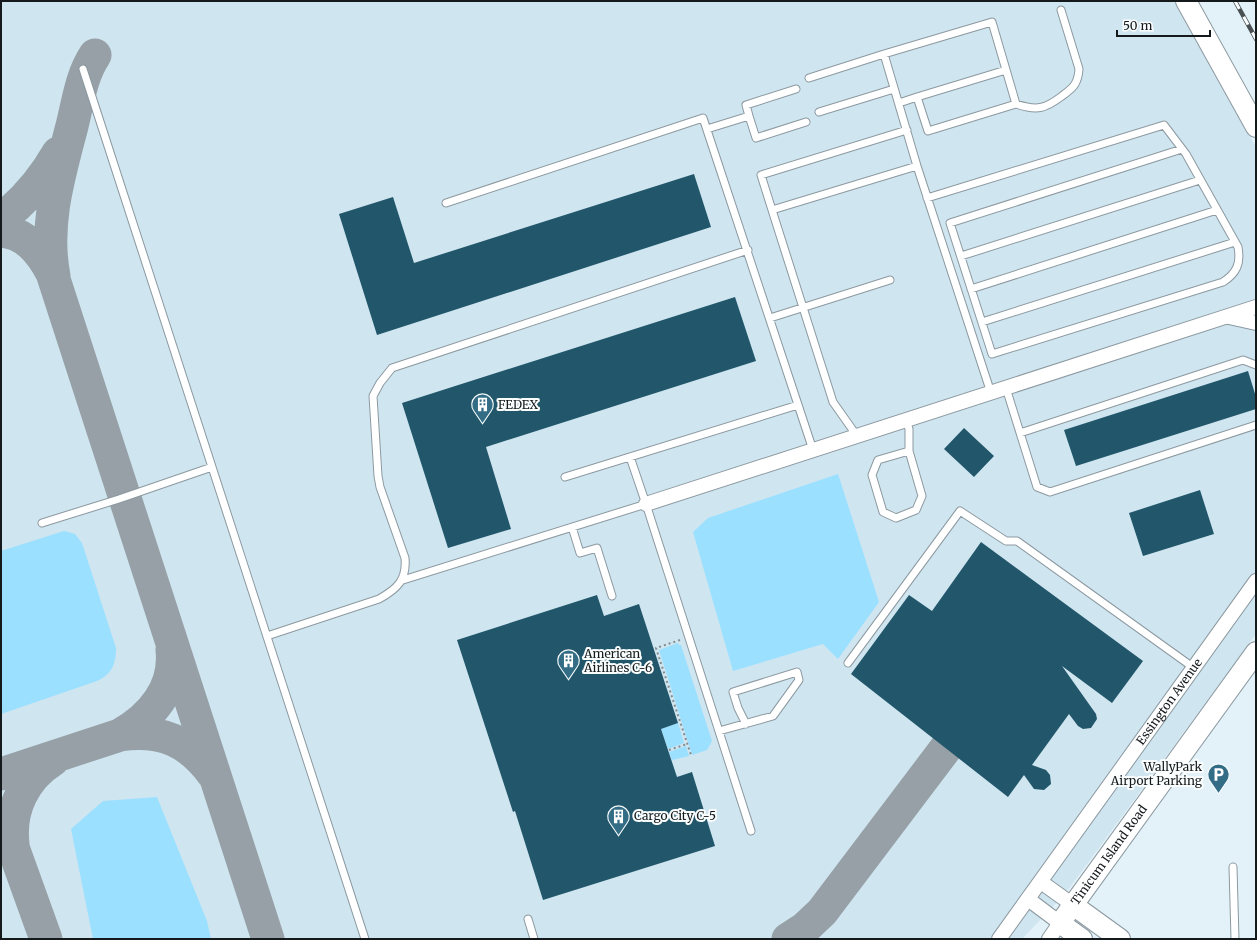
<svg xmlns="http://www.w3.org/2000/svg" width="1257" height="940" font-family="Merriweather,serif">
	<rect width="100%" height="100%" fill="#e3f1f8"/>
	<path fill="#cfe5f0" d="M1,1H1174L1256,147V634L1065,894L1022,939H1Z"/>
	<path fill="#9be0ff" d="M838,474L879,602L838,659L823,644L733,671L693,532L708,518Z
		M64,531L75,534L82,543L116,648C116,664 112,674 97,681L1,714V551Z
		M678,643L679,645H681L712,741L707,750L692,755L659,650Z
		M678,723L684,743L668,749L661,729Z
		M686,746L689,756L672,760L669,752Z
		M157,797L207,921L211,939H93L71,829L103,801Z"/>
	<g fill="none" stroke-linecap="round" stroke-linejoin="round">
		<path stroke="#96a0a6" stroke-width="33" d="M1,219C25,201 43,179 58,153
			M1,231C26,233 41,252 52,273L268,939
			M54,276C44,224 59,176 72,126C78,102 81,76 95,55
			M120,735C161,729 189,741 213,774
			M1,774L120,735C152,717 176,688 172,650
			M1,814L46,939
			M13,844C9,810 24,778 53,760
			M788,939L805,928L822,912L946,748"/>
	</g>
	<path fill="#22576b" d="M694,174L711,227L377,335L339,214L393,197L414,263Z
		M735,297L756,361L486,447L511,529L448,548L402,403Z
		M1248,371L1256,397V409L1076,466L1064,430Z
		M964,428L994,456L974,477L944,449Z
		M1200,490L1214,534L1143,556L1129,513Z
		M981,542L1143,661L1112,703L1062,666L1096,714L1097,719L1091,728L1083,729L1078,726L1069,714L1032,765L1046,770L1050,775L1051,784L1044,790L1034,789L1024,775L1008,797L851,674L909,595L932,611Z
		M597,595L604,616L639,604L678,723L661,729L677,777L692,772L715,846L543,900L515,811L513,812L457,640Z"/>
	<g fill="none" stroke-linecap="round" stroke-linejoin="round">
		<defs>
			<path id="lane" d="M884,54L992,22L1016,104L928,131L917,97L899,103
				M83,69L365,939
				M809,78L884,54L917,166
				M917,97L1006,70
				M1016,104C1037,111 1045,109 1062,96C1073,88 1078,84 1079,69L1061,10
				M819,112L894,89
				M749,116L746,105L796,89
				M707,129L749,116L756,138L806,122
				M927,198L1164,125L1186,154L1238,247C1241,263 1237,273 1223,282L992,354L950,223L1182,149
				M446,203L703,118L813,450
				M772,210L761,175L907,130
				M961,256L1200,180
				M971,289L1217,210
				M770,318L890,280
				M982,322L1235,242
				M1006,388L1037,487L1050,492L1256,425
				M906,420L909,429V451L922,496L916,510L896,518L883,512L872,475L878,460L909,451
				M1020,433L1243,360L1256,365
				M857,436L833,402L772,210L917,166L991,393
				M630,457L646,504
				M565,477L798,405
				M42,523L119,499L212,467
				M572,527L580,553L597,548L612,596
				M403,580L646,504L751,831
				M267,636L379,599C397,589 407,580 405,558L380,487L378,476L373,396L380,383L392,368L748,250
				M848,663L960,511L1006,541H1017L1194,668
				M719,731L773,716L799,680L797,672L733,692L738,708L746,724
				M1233,867L1235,939
				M528,919L534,939"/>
			<g id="street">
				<path d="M1229,317L1256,323"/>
				<path d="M646,504L1256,307"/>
				<path d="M1041,882L1073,905"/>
				<path d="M1028,899L1060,923L1049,939"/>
				<path id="s1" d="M999,939L1256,581"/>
			</g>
			<g id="secondary">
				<path d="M1186,1L1256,127"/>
				<path d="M1073,905L1120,939"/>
				<path id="s2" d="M1082,939L1060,923L1256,652"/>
			</g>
		</defs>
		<use href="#lane" stroke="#8c99a0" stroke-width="9"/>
		<use href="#street" stroke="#8c99a0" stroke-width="16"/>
		<use href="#secondary" stroke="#8c99a0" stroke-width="22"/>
		<path stroke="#828c90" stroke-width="2" stroke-dasharray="2 3" stroke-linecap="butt" d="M680,640L656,648L691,755
			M669,750L687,744"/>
		<use href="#lane" stroke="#fff" stroke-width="7"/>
		<use href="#street" stroke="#fff" stroke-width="14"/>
		<use href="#secondary" stroke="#fff" stroke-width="20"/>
		<defs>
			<path id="rail" d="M1235,1L1256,39"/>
		</defs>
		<use href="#rail" stroke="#485053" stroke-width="4.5"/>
		<use href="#rail" stroke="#fafdfe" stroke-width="3" stroke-dasharray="9" stroke-linecap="butt"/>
	</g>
	<defs>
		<symbol id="building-pin" viewBox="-11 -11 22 30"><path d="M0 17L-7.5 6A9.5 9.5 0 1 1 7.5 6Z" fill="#326d85" stroke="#fafdfe"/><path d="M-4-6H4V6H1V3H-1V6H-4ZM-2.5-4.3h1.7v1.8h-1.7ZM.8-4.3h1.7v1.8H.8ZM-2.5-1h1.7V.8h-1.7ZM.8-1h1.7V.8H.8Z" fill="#fff"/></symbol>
		<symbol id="parking-pin" viewBox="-11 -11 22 30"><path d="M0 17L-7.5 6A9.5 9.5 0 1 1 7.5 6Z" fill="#326d85" stroke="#fafdfe"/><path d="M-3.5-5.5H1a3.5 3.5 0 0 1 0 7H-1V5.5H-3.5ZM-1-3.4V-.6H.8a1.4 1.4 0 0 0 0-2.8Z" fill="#fff"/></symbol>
	</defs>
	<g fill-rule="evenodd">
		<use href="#building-pin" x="470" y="392" width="25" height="34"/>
		<use href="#building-pin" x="556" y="648" width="25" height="34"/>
		<use href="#parking-pin" x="1206" y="762" width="25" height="34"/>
		<use href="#building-pin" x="606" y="804" width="25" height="34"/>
	</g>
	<g text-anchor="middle" stroke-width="4" stroke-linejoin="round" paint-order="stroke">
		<g font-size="12" fill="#14191b" stroke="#fafdfe" text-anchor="start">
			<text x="498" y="409">FEDEX</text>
			<text x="584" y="658">American<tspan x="584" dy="14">Airlines C-6</tspan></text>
			<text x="1202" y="771" text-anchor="end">WallyPark<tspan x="1202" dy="14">Airport Parking</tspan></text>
			<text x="634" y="820">Cargo City C-5</text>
		</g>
		<g font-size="12" fill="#14191b" stroke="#fafdfe">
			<text dy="4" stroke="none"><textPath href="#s1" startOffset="292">Essington Avenue</textPath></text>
			<text dy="4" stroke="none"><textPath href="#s2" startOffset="111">Tinicum Island Road</textPath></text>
		</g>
	</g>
	<rect width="1257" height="940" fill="none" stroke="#14191b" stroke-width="4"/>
	<path d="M1117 30v6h93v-6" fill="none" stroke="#14191b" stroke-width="2"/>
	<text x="1123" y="30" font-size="12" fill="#14191b" stroke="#fafdfe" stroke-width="3" paint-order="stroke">50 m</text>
</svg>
